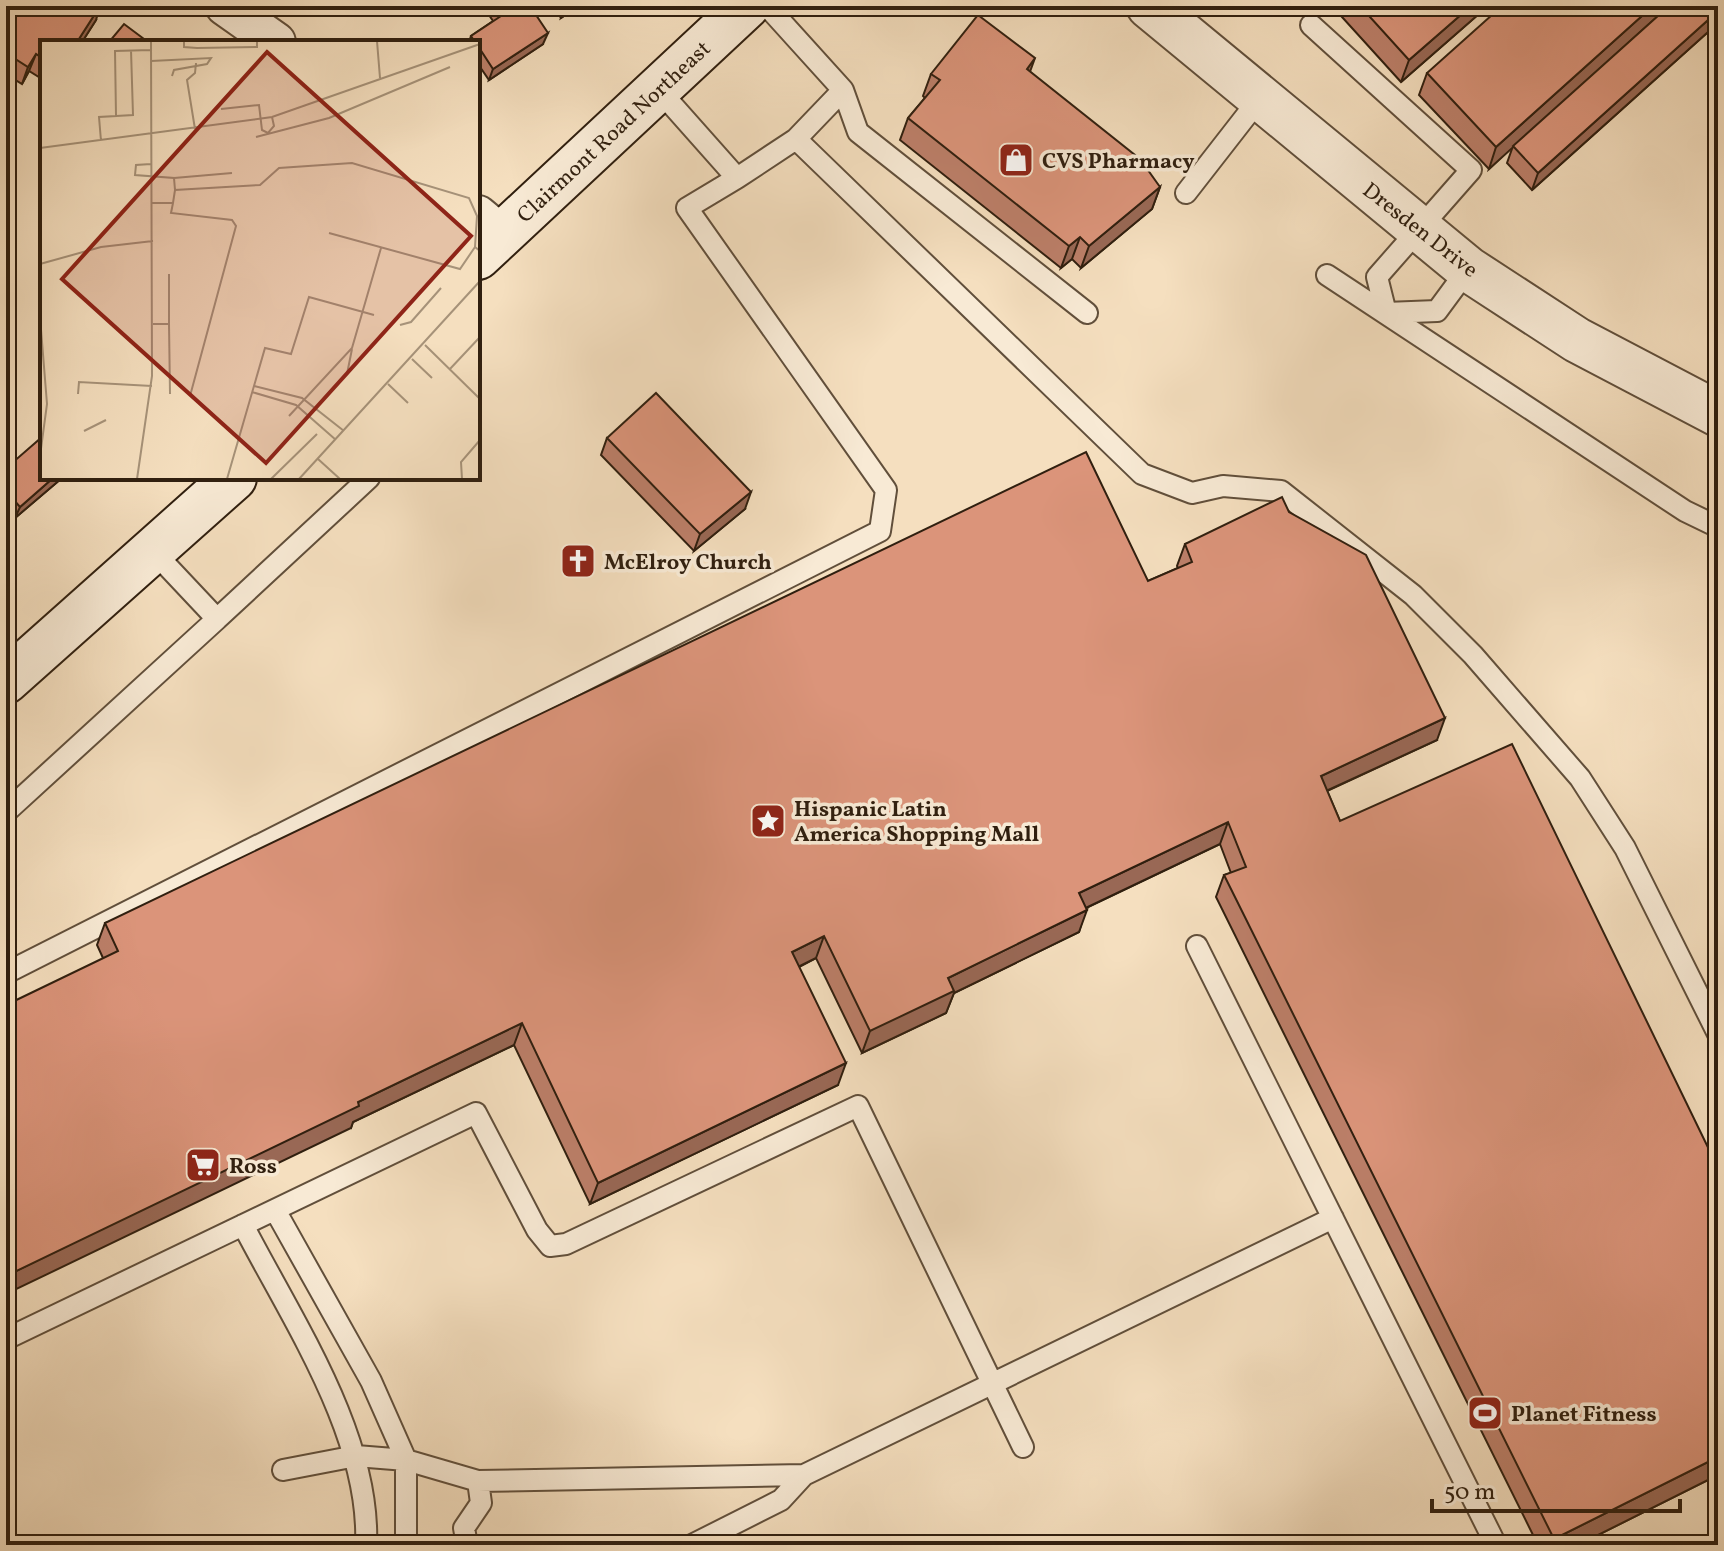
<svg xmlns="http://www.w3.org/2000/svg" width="1724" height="1551" font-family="Vollkorn,serif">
	<rect width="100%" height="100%" fill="#f5dfbf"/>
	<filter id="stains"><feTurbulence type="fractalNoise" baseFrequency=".0025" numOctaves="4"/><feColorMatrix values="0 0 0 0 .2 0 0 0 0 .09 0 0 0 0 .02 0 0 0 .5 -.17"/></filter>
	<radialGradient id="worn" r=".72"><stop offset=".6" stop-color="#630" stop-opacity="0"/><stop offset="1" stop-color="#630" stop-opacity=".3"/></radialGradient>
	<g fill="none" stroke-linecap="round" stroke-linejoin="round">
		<defs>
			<path id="service" d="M767,6L843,90L796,139
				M1311,25L1471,170L1377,277L1386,313L1437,311L1468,269
				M658,89L737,178L796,139L1142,474L1192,493L1223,486L1281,491L1413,595L1473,655L1580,778L1625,848L1718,1034
				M843,90L858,132L1087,313
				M1186,193L1260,98
				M1327,275L1685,511L1718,527
				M217,619L369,478
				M6,812L217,619L153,551
				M1197,946L1496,1545
				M6,973L880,531L886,490L687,208L737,178
				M275,1210L371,1381L406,1460V1545
				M243,1225C292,1320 371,1436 366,1545
				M6,1339L476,1113L537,1230L550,1246L566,1244L858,1106L1023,1447
				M283,1470L356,1456L406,1460L478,1481L804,1475L1333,1218
				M467,1545L464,1528L481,1503L478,1481
				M692,1545L781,1500L804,1475"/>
			<path id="minor" d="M225,6L276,42
				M478,215L502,235"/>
			<path id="tertiary" d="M1149,6L1468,269L1577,340L1718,414"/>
			<path id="secondary" d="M478,257L747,6
				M6,681L234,478"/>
		</defs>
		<use href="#service" stroke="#614f3b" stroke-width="24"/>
		<use href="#minor" stroke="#614f3b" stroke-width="42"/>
		<use href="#tertiary" stroke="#614f3b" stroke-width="48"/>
		<use href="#secondary" stroke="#301f0f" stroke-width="48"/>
		<use href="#service" stroke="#f8ead5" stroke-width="20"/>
		<use href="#minor" stroke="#f8ead5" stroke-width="38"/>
		<use href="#tertiary" stroke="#f8ead5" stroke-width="44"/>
		<use href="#secondary" stroke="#f8ead5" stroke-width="44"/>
	</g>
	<path fill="#bc7f69" stroke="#301f0f" stroke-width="2" d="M6,6L96,20L82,42H42V79L29,71L22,84L6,74Z
		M489,6H530L543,44L489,80L478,64V42H469L471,36L493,21L487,12Z
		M552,6H579L561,18Z
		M1332,6H1488L1401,82Z
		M1718,6V23L1532,190L1507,163L1513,146L1489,169L1419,95L1427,73Z
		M1030,72L1160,187L1152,209L1081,268L1072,259L1061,268L900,140L908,118L925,98L923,96L931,74Z
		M607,438L745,509L694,551L601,455Z
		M6,459L11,464L42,478H62L15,518L6,507Z
		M1289,512L1437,740L1327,791L1340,821L1718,1475L1578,1545H1538L1216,897L1224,875L1231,873L1220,844L1086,908L1079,932L954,993L946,1013L862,1053L816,958L799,967L838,1085L590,1204L514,1045L353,1122L351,1128L103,958L97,945L105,923L1148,581L1178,568L1177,566L1185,544Z"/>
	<path fill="#996855" stroke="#301f0f" stroke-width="2" d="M100,6L96,20L82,42H77Z
		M566,6H579L561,18L565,7Z
		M1471,6H1488L1401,82L1409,60Z
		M1653,6H1669L1489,169L1496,147Z
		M1718,11V23L1532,190L1538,173Z
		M548,33L543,44L489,80L493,69Z
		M36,54L29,71L22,84L28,67Z
		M1035,58L1027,80V69Z
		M1160,187L1152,209L1081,268L1089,246Z
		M1080,237L1072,259L1061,268L1069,246Z
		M53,478H62L15,518L20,507Z
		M751,492L745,509L694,551L700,534Z
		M1445,718L1437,740L1313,797L1321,776Z
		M1228,822L1220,844L1071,915L1079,893Z
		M1087,910L1079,932L954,993L946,1013L862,1053L870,1031L948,978Z
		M824,936L816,958L784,974L792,952Z
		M522,1023L514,1045L353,1122L351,1128L6,1294V1276L358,1102Z
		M846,1063L838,1085L590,1204L598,1183Z
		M1718,1457V1475L1578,1545H1552L1554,1539Z"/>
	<path fill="#db947a" stroke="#301f0f" stroke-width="2" d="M6,6H100L77,42H42V58L36,54L28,67L6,53Z
		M495,6H530L548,33L493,69L478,46V42H475L471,36L501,16Z
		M1360,6H1471L1409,60Z
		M1502,6H1653L1496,147L1427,73Z
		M1669,6H1718V11L1538,173L1513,146Z
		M978,15L1035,58L1027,69L1140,159L1160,187L1089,246L1080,237L1069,246L908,118L940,80L931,74Z
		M124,24L148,42H109Z
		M656,393L751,492L700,534L607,438Z
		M42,437V478H53L20,507L6,491V459L11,464Z
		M1086,452L1148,581L1192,562L1185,544L1282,497L1289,512L1366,555L1445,718L1321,776L1340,821L1512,744L1718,1168V1457L1554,1539L1224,875L1246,867L1228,822L1079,893L1087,910L948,978L954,991L870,1031L824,936L792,952L846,1063L598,1183L522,1023L358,1102L359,1106L6,1276V1005L118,951L105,923Z"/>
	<defs>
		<symbol id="shop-square" viewBox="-11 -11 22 22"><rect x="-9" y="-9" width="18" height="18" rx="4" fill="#8f2418" stroke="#f8ead5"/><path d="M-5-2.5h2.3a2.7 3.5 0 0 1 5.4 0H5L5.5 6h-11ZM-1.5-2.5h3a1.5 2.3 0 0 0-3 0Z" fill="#fff"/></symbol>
		<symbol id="church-square" viewBox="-11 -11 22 22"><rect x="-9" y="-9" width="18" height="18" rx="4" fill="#8f2418" stroke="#f8ead5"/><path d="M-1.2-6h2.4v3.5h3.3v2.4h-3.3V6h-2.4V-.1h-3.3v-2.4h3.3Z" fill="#fff"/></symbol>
		<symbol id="sight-square" viewBox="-11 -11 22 22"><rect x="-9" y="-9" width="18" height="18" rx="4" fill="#8f2418" stroke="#f8ead5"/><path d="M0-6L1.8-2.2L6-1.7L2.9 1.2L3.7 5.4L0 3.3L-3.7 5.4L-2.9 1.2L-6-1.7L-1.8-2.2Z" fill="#fff"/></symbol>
		<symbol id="supermarket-square" viewBox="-11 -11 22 22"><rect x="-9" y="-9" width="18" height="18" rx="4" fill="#8f2418" stroke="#f8ead5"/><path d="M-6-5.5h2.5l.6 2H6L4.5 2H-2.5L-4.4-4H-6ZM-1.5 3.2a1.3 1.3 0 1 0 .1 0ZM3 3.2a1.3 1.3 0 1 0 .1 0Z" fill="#fff"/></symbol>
		<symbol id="stadium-square" viewBox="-11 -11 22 22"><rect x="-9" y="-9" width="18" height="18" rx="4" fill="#8f2418" stroke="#f8ead5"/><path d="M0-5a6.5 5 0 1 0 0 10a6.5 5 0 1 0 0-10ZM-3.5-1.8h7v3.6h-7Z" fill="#fff"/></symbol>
	</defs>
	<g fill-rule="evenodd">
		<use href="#shop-square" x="996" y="140" width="40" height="40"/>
		<use href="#church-square" x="558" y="541" width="40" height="40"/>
		<use href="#sight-square" x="748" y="801" width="40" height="40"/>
		<use href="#supermarket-square" x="183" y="1145" width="40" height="40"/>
		<use href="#stadium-square" x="1465" y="1393" width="40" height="40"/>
	</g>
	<g text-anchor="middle" stroke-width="7" stroke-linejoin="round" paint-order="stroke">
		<g font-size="22" fill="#301f0f" stroke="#f8ead5">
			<text transform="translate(613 131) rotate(-43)" y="8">Clairmont Road Northeast</text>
			<text transform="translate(1421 229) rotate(38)" y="8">Dresden Drive</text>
		</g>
		<g font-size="22" font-weight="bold" fill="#301f0f" stroke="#f8ead5" text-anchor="start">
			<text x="1042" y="168">CVS Pharmacy</text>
			<text x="604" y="569">McElroy Church</text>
			<text x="794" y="816">Hispanic Latin<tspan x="794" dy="25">America Shopping Mall</tspan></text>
			<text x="229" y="1173">Ross</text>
			<text x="1511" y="1421">Planet Fitness</text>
		</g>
	</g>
	<g transform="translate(40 40)">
		<rect width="440" height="440" fill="#f5dfbf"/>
		<path fill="none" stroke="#a69279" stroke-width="2" d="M144,1V7L157,8L217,7V1M337,1L340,38M111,21L171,18L167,24L134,30L132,36M181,69L219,65L222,90L228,93L234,86L232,77M76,76L93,75L91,10M155,89L147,40L155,33L156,23M216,97L289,78L410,27M61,101L59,77L76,76L75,11L111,10M0,108L232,77L440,4M111,124L96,125L95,135L134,138L135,150M134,138L192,133M112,163H133L135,150L220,145L239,128L312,123L429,158L437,176L435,207L440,211M133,163L131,173L192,180L196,186L150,356M289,193L420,229L435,207M0,224L61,207L113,201M129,234V284M0,277L7,364L0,416M113,284H129L130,354M360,285L371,282L401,248M385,305L440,359M372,319L392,338M409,330L440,297M348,344L368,363M214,346L262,358L304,391M294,347L307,334L312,309M212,352L256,365L296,400M38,354L39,342L112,346M249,376L312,308L341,208M44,391L66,380M278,419L300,439M97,439L112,336L111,1M187,439L225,308L251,314L269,257L334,275M231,439L277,394M259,439L440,241M422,439L421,422L440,400"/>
		<path fill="#8f2418" fill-opacity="0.15" stroke="#8f2418" stroke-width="4" d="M227,12L431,196L226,423L22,239Z"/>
		<rect width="440" height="440" fill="none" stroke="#301f0f" stroke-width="4"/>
	</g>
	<rect width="1724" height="1551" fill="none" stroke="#f5dfbf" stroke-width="32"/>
	<rect x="8" y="8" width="1708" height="1535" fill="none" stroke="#301f0f" stroke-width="4"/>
	<rect x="16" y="16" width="1692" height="1519" fill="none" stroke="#301f0f" stroke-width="2"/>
	<path d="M1432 1499v12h248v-12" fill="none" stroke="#301f0f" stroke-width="4"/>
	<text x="1444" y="1499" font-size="24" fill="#301f0f" stroke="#f8ead5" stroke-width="6" paint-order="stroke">50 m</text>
	<rect width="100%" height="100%" filter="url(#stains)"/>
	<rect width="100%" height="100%" fill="url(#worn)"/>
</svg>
